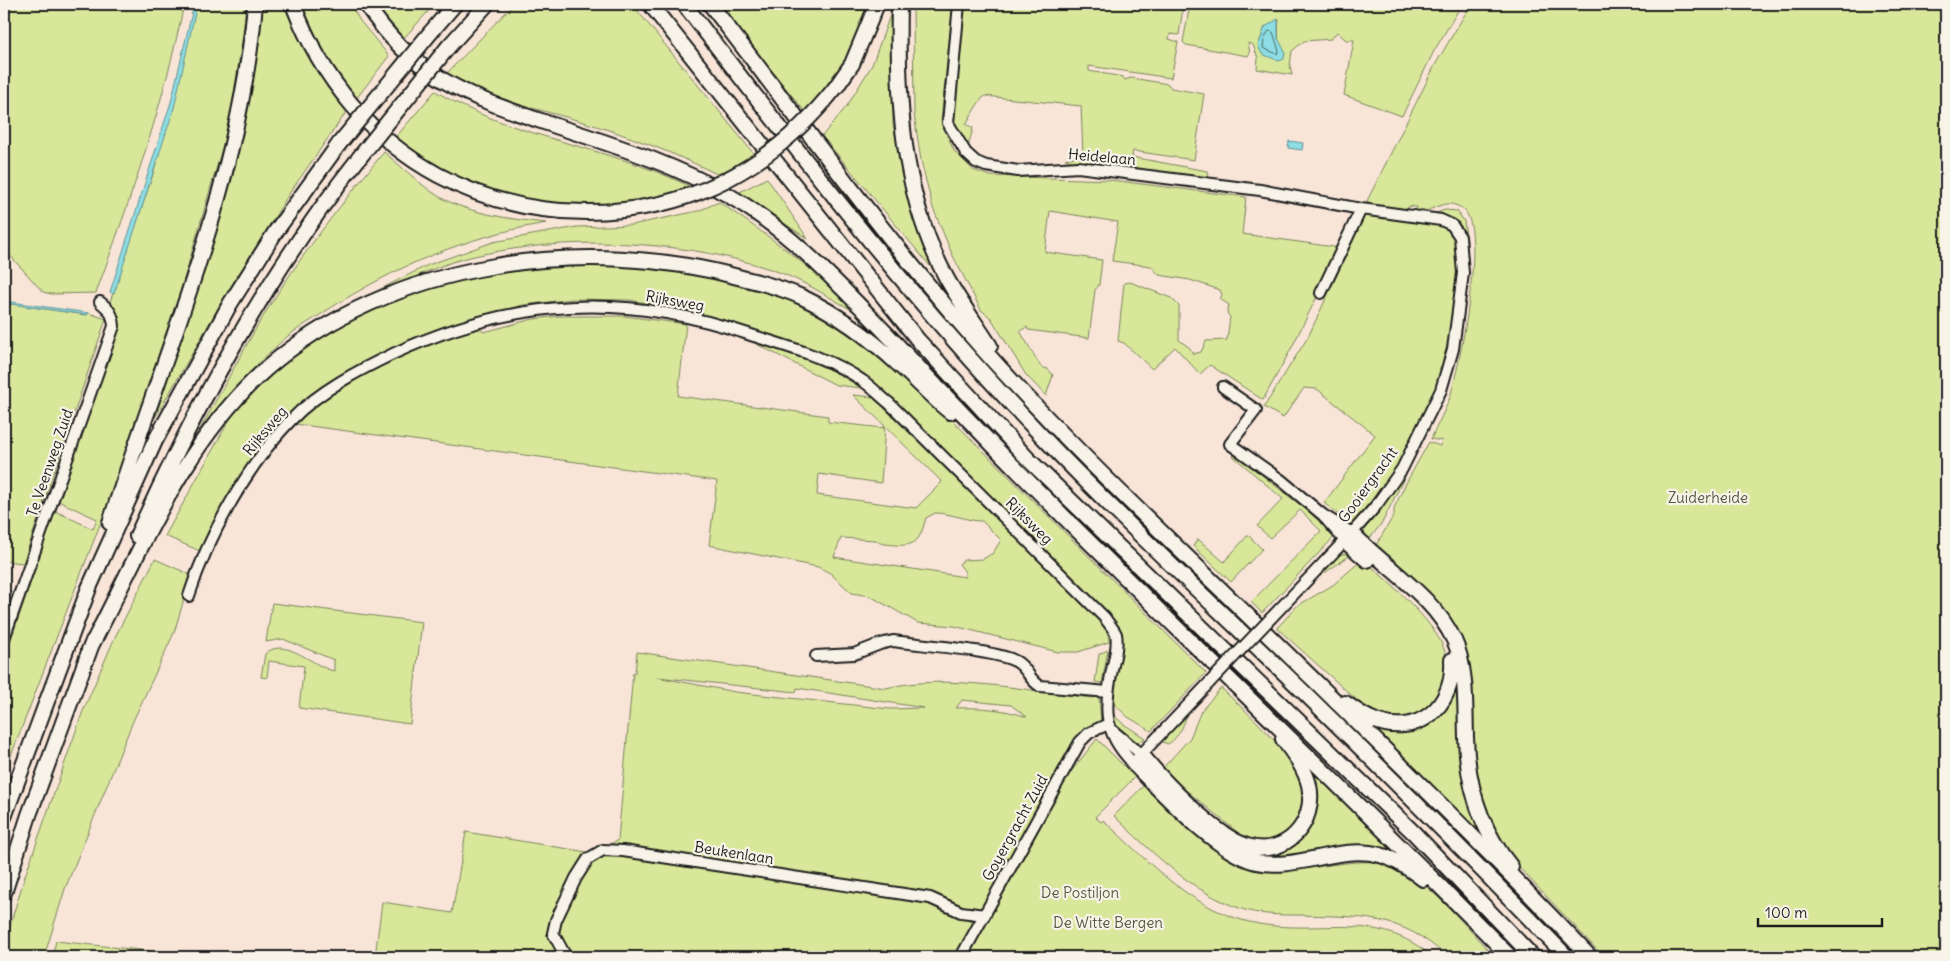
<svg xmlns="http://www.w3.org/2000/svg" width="1950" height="961" font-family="Delius,sans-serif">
	<rect width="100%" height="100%" fill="#f8e5d8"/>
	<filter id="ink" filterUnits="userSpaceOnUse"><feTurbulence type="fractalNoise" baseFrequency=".02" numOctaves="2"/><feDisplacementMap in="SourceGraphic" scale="10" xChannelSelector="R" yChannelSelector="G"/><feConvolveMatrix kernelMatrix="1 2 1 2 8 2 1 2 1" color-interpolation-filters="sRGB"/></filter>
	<g filter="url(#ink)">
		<path fill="#d9e79a" stroke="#7a825b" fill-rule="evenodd" d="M4,4H184C164,103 131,198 96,293L51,294L43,292L4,249Z
			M197,4H246L243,35L229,125L170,327L134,436L4,774V660L55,511L93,529L97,519L58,501L119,318L110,302L154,171Z
			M258,4H283C301,42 320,77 347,111L291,191L228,291L155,418L194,300L242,131Z
			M302,4H350L360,21L389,56L356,99L322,49Z
			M374,4H435L402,40Z
			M514,4H632L754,154L719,175C674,153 628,135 580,121C540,109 479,98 447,73Z
			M718,4H871L846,64L806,113Z
			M913,4H953L941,120L954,151L973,170L990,176L1110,180L1246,197L1242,234L1341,248L1292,347L1263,400L1210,365L1200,374L1175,347L1152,369L1124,343L1118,341L1124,283L1130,282L1171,298L1179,306V340L1190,348L1193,354L1201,352L1206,341L1227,340L1230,317L1227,313L1229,305L1220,299L1222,295L1220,290L1190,280L1159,275L1151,266L1112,261L1118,222L1050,211L1045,252L1102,260L1099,285L1095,290L1089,338L1028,330L1027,327L1020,331L1041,367L1048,369L1053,375L1046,396L1026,375L991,318L981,310L952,254L933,208L921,161L914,114Z
			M963,4H1462L1434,51L1402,116L1344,95L1354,40H1346L1337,32L1331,39L1304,41L1292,51L1290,66L1292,75L1257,69L1258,58L1253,45L1248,43L1250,53L1248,56L1186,45L1183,42L1189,10L1183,8L1179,35L1170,34L1169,39L1178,42L1171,78L1089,66V71L1123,77L1125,80L1131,78L1168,84L1171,88L1204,94L1194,160L1133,151L1132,157L1207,171L1209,180L1083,165L1065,159L1083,155L1081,106L985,96C976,104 973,113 966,124L973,128L967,151L956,131L952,118ZM1279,20C1277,34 1280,47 1279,61L1258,46L1265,27Z
			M1471,4H1946V957H1604L1509,857L1501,845L1484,806L1474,764L1464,655L1375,547L1394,515V508L1405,485L1429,442L1440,446L1442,441L1431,439C1437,425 1445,411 1450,397C1459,368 1488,228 1463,209C1443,195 1432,215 1416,211L1417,207L1409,206L1407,211L1367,207L1369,203H1366L1435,65Z
			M892,10L893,125L910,205L935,272L822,136L847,106L872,65Z
			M435,91C512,138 608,146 689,186L657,198L622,205L550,204L498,194L437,167L395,138Z
			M384,152C400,165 415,180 432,192C462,213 510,219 546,223C464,237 396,266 326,311C311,321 294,330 280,343C245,373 216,412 189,449C211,410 233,369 255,330C292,266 338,208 384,152Z
			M767,178L808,239L738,193Z
			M719,202C767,235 815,268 855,312C827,296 801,279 770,269C679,239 563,235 470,257C428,267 387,291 348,310L347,306L428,265L493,242L577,227L632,225L698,211Z
			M1445,210L1457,211L1464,221L1467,242L1459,228L1430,215Z
			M1365,215L1434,224L1450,231L1455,237L1458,254L1455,336L1424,424L1392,476L1351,525L1324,503L1375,435L1317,389L1304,388L1283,418L1264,407L1308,337Z
			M572,260L739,277L823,308L935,403L1206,673L1151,731L1128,717L1112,702L1121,639L1119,626L909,419L822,355L686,310L629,300L573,299L523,305L465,320L405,344L277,428L246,469L200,551L165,536L237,406L255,384L343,320L460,277Z
			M4,303L87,315L89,313L106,319L23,563L4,561Z
			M560,316H624L686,324L678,396L828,416V422L884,428V425L853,395L873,397L1104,624L1109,633V642L1078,652H1058L954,626L918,623L870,596L852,593L830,573L818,567L709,545L717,481L295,424C342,379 416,348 478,327L484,332L533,319ZM885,426L942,482L916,508L817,495L819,474L881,483ZM935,513C952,513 971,522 982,521L1001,540L993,553L983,559L964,560L959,564L965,572V577L834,557L841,538L876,540C881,545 888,544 895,545C918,547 920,538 926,518Z
			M731,331C776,347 822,361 861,388L836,385Z
			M1235,454L1309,512L1335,536L1262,613L1251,602L1321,531L1300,510L1270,538L1257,526L1283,499L1233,456Z
			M1409,468L1382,523L1367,542L1365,541L1364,527Z
			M1248,535L1262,549L1231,582L1193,546L1198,539L1224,562Z
			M1337,554H1352L1307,585Z
			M155,559L191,575L174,633L133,721L65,889L44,957H4V945L25,876L83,711L115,637Z
			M1363,559C1385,579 1444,628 1446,658C1447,669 1445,681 1444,692L1423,713L1406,719L1381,715L1361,704L1277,628L1297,606L1333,585Z
			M272,603L422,622L410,724L299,708L304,666L269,661L267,678L261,677L265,654C285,635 313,667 334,671V660L283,639L266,642Z
			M1108,650L1102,683L1095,682L1099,654Z
			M637,652L886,688C946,673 1029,691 1092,698L1099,694L1101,724L1075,740L980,913L969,909L964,918L975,922L955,957H375L382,902L452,913L466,832L593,853L618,840L633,673H635ZM657,677L796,692L797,688L924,708L890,709L735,692ZM962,700L1011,705L1027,717C1004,709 981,707 956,708Z
			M1457,677L1462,744L1495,850L1364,718L1415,727Z
			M1221,688C1251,717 1320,772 1300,818C1299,821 1298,826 1295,829C1290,835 1279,839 1273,843L1254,840L1241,835L1161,770L1190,738L1201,711Z
			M1189,710C1184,723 1181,736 1168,744L1160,741Z
			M1112,713L1122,723L1145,738L1136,744L1117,731Z
			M1097,739L1135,777L1095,817L1101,822L1103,820C1149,862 1194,913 1259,924C1324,935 1375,909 1433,957H967L1061,784Z
			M1310,769L1397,856L1288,859L1252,856C1280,856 1311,843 1314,811C1315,798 1311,782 1310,769Z
			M1145,784C1171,808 1209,852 1240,865C1289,884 1359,848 1398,868C1436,887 1465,927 1495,957H1447C1401,913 1358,917 1298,915C1280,915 1260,915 1242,909C1192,893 1152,852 1114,816Z
			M56,941L65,942L206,957H52Z"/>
		<path fill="#8ddee4" stroke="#609094" d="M194,4H197L174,108L114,294L110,292L171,102Z
			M1278,19V38L1285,52L1284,59L1279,61L1262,54L1258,46L1265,27Z
			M1289,141L1303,143L1302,150L1288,148Z
			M4,301L89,313L87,315L4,303Z"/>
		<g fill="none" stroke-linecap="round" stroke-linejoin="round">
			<path stroke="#496a6c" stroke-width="1" d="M1269,31L1273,32L1279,51L1277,54L1263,48L1264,40Z"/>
			<defs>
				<path id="minor" d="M959,4L948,123L966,153L976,162L986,166L1018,171L1078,167L1260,190L1361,209L1441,220L1452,225L1460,237L1463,273L1453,349L1441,390L1402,469L1375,507L1352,533L1271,618
					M1321,293L1361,209
					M1223,387L1256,410L1230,444L1281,480L1323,515L1352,533
					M1325,518L1345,541
					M189,596C207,538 248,464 291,420C319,391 359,370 395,353C515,298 624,292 748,334C787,347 829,357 863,381C872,387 880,396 889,403L1105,618C1108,623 1114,629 1116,634C1118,643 1115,657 1113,665C1104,706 1102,732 1133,763L1209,683
					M4,638L114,326C113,314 109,309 100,302
					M816,656L854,654L880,644L893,641C919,645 998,650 1017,662C1028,669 1029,680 1040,686L1108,692
					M1113,731L1141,754
					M566,957L553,933L556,920L576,878L588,859L603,850L623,851L930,898L961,912L985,915
					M961,957L1080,742L1089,733L1108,724"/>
				<path id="highway" d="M293,4C351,158 499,239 660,204
					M366,4C413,76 466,96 544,122C606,143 671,162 728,195C787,229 834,279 882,329C927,376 972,424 1018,471C1181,635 1349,792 1510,957
					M650,4L918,340L1028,459L1414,833L1533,957
					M684,4C797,150 910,299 1038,432C1116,514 1199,591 1281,670C1378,764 1473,860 1567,957
					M710,4C799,119 885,238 981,347C1062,438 1151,522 1239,607C1357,722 1476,837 1590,957
					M899,4C897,98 901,194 947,279C960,302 976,324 990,346
					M431,32L455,4
					M449,46L487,4
					M836,87L852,64L877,4
					M110,523C164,352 240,184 255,4
					M1352,533C1385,568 1433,595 1454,640C1467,668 1465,706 1466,737C1467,784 1481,830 1511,867
					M137,536C197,403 268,273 359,158
					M1345,541L1367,560
					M89,650C140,553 183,442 266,369C390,260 587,235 742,278C763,283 785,289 804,298C839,315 870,338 898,364C916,379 932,398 950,412
					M1345,703C1353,708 1362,715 1371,719C1417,740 1455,706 1452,660
					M1141,754C1163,781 1215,836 1247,846C1285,858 1317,823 1309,785C1305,768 1293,753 1283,739
					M1133,763C1162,792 1217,853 1256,862C1298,871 1339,844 1380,855C1396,859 1410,869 1423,879
					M4,817L89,588L155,441L230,304L276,231L339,144
					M4,893L29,815L93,641"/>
			</defs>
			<use href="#minor" stroke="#1c1c1c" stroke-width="14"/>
			<use href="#highway" stroke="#1c1c1c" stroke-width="18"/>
			<use href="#minor" stroke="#f7f3e8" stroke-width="10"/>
			<use href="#highway" stroke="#f7f3e8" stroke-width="14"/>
			<defs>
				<path id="minor-bridge" d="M1209,683L1271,618"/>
				<path id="highway-bridge" d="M339,144L431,32
					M359,158L449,46
					M660,204C732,187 791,144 836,87"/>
			</defs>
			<use href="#minor-bridge" stroke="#1c1c1c" stroke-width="14" stroke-linecap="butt"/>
			<use href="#highway-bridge" stroke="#1c1c1c" stroke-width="18" stroke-linecap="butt"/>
			<use href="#minor-bridge" stroke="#f7f3e8" stroke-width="10"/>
			<use href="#highway-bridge" stroke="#f7f3e8" stroke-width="14"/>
		</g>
	</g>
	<g text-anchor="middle" stroke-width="4.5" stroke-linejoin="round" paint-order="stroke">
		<g font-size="15" fill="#1c1c1c" stroke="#f7f3e8">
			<text transform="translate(1102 157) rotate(5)" y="5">Heidelaan</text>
			<text transform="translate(675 301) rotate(10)" y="5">Rijksweg</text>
			<text transform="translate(265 431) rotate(-50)" y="5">Rijksweg</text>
			<text transform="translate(50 463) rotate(-71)" y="5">Te Veenweg Zuid</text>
			<text transform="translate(1368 485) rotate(-54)" y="5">Gooiergracht</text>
			<text transform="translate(1029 521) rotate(45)" y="5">Rijksweg</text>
			<text transform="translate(1015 828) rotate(-61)" y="5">Goyergracht Zuid</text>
			<text transform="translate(734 853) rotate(9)" y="5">Beukenlaan</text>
		</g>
		<g font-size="15" fill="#555942" stroke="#f7f3e8">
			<text x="1708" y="503">Zuiderheide</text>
			<text x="1080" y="898">De Postiljon</text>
			<text x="1108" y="928">De Witte Bergen</text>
		</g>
	</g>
	<rect width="1950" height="961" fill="none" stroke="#f7f3e8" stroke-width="20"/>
	<rect x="10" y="10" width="1930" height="941" fill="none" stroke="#1c1c1c" stroke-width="2" filter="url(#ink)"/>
	<path d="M1758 918v8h124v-8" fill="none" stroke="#1c1c1c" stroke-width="2.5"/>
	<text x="1765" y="918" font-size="15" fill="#1c1c1c" stroke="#f7f3e8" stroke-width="4" paint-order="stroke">100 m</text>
</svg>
